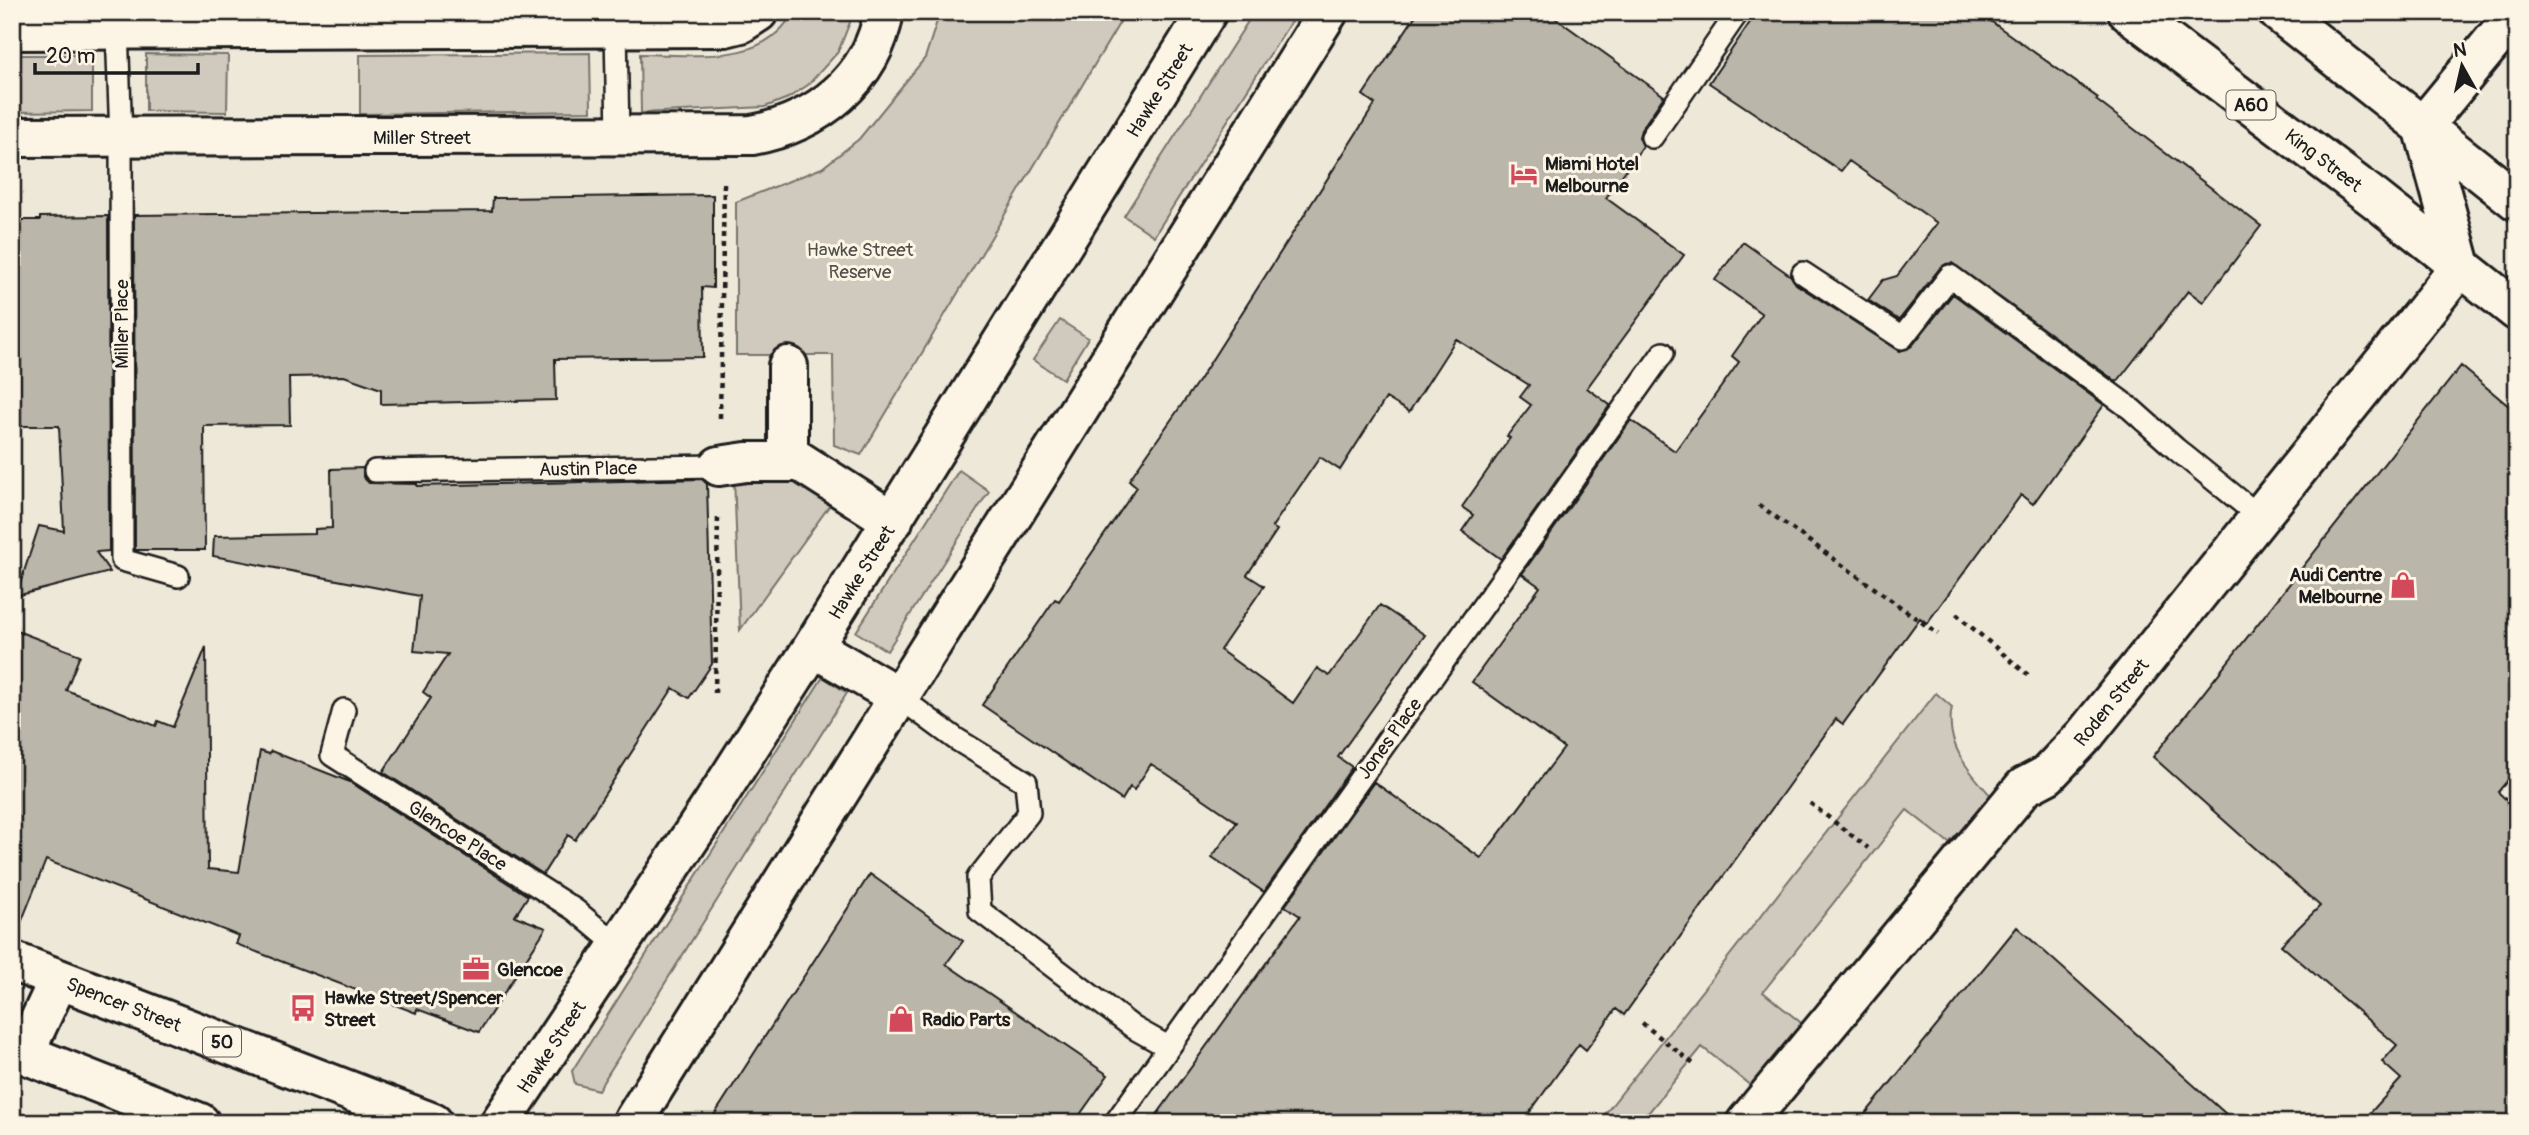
<svg xmlns="http://www.w3.org/2000/svg" width="2529" height="1135" font-family="Pangolin,sans-serif">
	<rect width="100%" height="100%" fill="#eee8d9"/>
	<filter id="ink" filterUnits="userSpaceOnUse"><feTurbulence type="fractalNoise" baseFrequency=".0143" numOctaves="2"/><feDisplacementMap in="SourceGraphic" scale="14" xChannelSelector="R" yChannelSelector="G"/><feConvolveMatrix kernelMatrix="1 2 1 2 8 2 1 2 1" color-interpolation-filters="sRGB"/></filter>
	<g filter="url(#ink)">
		<path fill="#cfcabd" stroke="#76736c" stroke-width="2" d="M793,12H854L838,52L808,85L788,98L765,107L641,113L640,54C692,54 765,67 793,12Z
			M940,12H1126L861,455L834,445L833,355H736V202L822,168L859,139L925,58Z
			M1254,12H1297L1154,236L1124,216Z
			M590,53L591,111L360,114V55Z
			M146,54L228,55L227,112L146,111Z
			M12,55H92V111L12,112Z
			M1060,320L1088,338L1063,379L1033,360Z
			M959,470L989,491L887,651L856,632Z
			M789,474L832,502L740,630L734,477Z
			M823,677L847,693L598,1090L575,1084L572,1071Z
			M1936,693L1952,707C1944,744 1969,772 1993,798L1949,843L1907,810L1763,992L1805,1026L1756,1090L1702,1047L1640,1123H1598Z"/>
		<path fill="#bab6aa" stroke="#1c1c1c" stroke-width="2" d="M1418,12H1547L1664,96L1641,130L1639,137L1643,146L1606,198L1684,255L1587,388L1610,405L1501,559L1462,531L1473,515L1462,507L1510,438L1507,436L1531,405L1520,397L1529,385L1456,339L1409,412L1386,398L1340,470L1320,457L1272,527L1277,530L1247,575L1264,586L1220,650L1293,703L1317,668L1329,676L1380,605L1425,635L1338,757L1352,767L1264,892L1212,857L1237,822L1167,774L1151,764L1134,790L1130,787L1122,800L982,705L1055,599L1059,601L1137,487L1129,480L1199,380L1375,104L1363,95Z
			M1757,12H1978L2098,98L2096,100L2261,226L2203,302L2188,291L2117,382L1952,263L1946,264L1940,268L1899,320L1868,300L1883,280L1897,276L1937,223L1849,161L1841,171L1709,83Z
			M713,195V288L702,287L703,357L555,359L556,400L381,404V389L344,376L289,377L290,425L204,426L205,550H135L134,215L492,211L493,198Z
			M108,216L109,551L96,552L110,572L16,596L39,526L64,531L59,426H12V220H40V217Z
			M1743,242L1791,276L1796,284L1900,351L1912,346L1953,294L2104,405L2033,504L2021,495L1927,623L1920,618L1843,724L1836,719L1624,1015L1616,1009L1586,1050L1579,1044L1522,1123H1151L1300,916L1285,906L1374,782L1481,858L1564,748L1472,682L1540,587L1522,574L1631,420L1675,451L1739,362L1732,356L1762,314L1715,280Z
			M2461,366L2517,413V769L2498,792L2517,810V1123H2361L2401,1079L2382,1062L2397,1045L2281,945L2320,906L2153,757Z
			M363,468V477L369,483L417,484V486L702,479L707,484L712,664L689,698L673,688L575,840L568,835L543,874L383,772L431,698L423,692L448,654L414,651L420,596L213,556L214,536L315,534V529L332,528L331,469Z
			M12,629L80,655L66,690L156,726L158,721L173,727L206,647L208,869L239,872L260,751L269,754L271,751L350,782L528,896L515,916L546,928L479,1032L417,1009L416,1013L236,944L239,936L46,860L15,938H12Z
			M870,874L963,941L946,964L1108,1075L1074,1123H709Z
			M2017,927L2236,1123H1858Z"/>
		<g fill="none" stroke-linecap="round" stroke-linejoin="round">
			<defs>
				<path id="service" d="M616,28L618,137
					M117,29L121,137L122,560L178,576
					M1652,137L1738,12
					M1803,273L1902,338L1950,276L2130,408L2176,449L2260,517
					M375,471L719,466
					M899,697L956,739L1026,782L1029,813L978,878L980,911L1134,1028L1168,1047
					M344,710L332,755L575,910L618,946
					M1115,1123L1663,353"/>
				<path id="minor" d="M12,30L725,27L741,23L758,12
					M2423,126L2517,12
					M12,137L752,135C817,123 872,80 884,12
					M788,366V454L893,521
					M719,466L746,462H800
					M1746,1123L2024,787L2047,775L2084,736L2461,266"/>
				<path id="tertiary" d="M813,647L899,697
					M500,1123L712,805L813,647L1207,12
					M632,1123L1328,12"/>
				<path id="primary" d="M12,961L433,1123
					M12,1049L200,1123
					M24,1054L59,979"/>
				<path id="trunk" d="M2128,12L2374,198L2517,311
					M2278,12L2517,201
					M2423,126L2461,266"/>
			</defs>
			<use href="#service" stroke="#1c1c1c" stroke-width="26"/>
			<use href="#minor" stroke="#1c1c1c" stroke-width="44"/>
			<use href="#tertiary" stroke="#1c1c1c" stroke-width="44"/>
			<use href="#primary" stroke="#1c1c1c" stroke-width="44"/>
			<use href="#trunk" stroke="#1c1c1c" stroke-width="44"/>
			<path stroke="#1c1c1c" stroke-width="4.5" stroke-dasharray="5 5" stroke-linecap="butt" d="M720,418L724,182
				M1759,505L1938,634
				M1956,614L2028,675
				M715,693L718,515
				M1810,803L1868,848
				M1642,1023L1696,1066"/>
			<use href="#service" stroke="#fcf5e5" stroke-width="21"/>
			<use href="#minor" stroke="#fcf5e5" stroke-width="38"/>
			<use href="#tertiary" stroke="#fcf5e5" stroke-width="38"/>
			<use href="#primary" stroke="#fcf5e5" stroke-width="38"/>
			<use href="#trunk" stroke="#fcf5e5" stroke-width="38"/>
		</g>
	</g>
	<defs>
		<symbol id="hotel-bare" viewBox="-9 -9 18 18"><path d="M-6-4.5h1.5V1H6V5H4.5V3h-9V5H-6ZM-4 0a1.8 1.8 0 1 1 3.6 0ZM.5 0V-2.5h3Q6-2.5 6 0Z" fill="#d1495b" stroke="#fcf5e5" stroke-width="2.5" paint-order="stroke"/></symbol>
		<symbol id="shop-bare" viewBox="-9 -9 18 18"><path d="M-5-2.5h2.3a2.7 3.5 0 0 1 5.4 0H5L5.5 6h-11ZM-1.5-2.5h3a1.5 2.3 0 0 0-3 0Z" fill="#d1495b" stroke="#fcf5e5" stroke-width="2.5" paint-order="stroke"/></symbol>
		<symbol id="office-bare" viewBox="-9 -9 18 18"><path d="M-6-3h4V-5.5h4V-3h4V5H-6ZM-1-4.5V-3h2v-1.5ZM-6 0V1H6V0Z" fill="#d1495b" stroke="#fcf5e5" stroke-width="2.5" paint-order="stroke"/></symbol>
		<symbol id="bus-bare" viewBox="-9 -9 18 18"><path d="M-5-6H5V4H4V6H2V4H-2V6H-4V4H-5ZM-3.5-4V0h7V-4ZM-3.5 1.2v1.5H-2V1.2ZM2 1.2v1.5H3.5V1.2Z" fill="#d1495b" stroke="#fcf5e5" stroke-width="2.5" paint-order="stroke"/></symbol>
	</defs>
	<g fill-rule="evenodd">
		<use href="#hotel-bare" x="1505" y="155" width="38" height="38"/>
		<use href="#shop-bare" x="2384" y="566" width="38" height="38"/>
		<use href="#office-bare" x="457" y="950" width="38" height="38"/>
		<use href="#bus-bare" x="284" y="989" width="38" height="38"/>
		<use href="#shop-bare" x="882" y="1000" width="38" height="38"/>
	</g>
	<g text-anchor="middle" stroke-width="6" stroke-linejoin="round" paint-order="stroke">
		<g fill="#fcf5e5" stroke="#5f5d58" stroke-width="2">
			<rect x="2226.5" y="90.5" width="49" height="29" rx="5"/>
			<rect x="203" y="1027.5" width="38" height="29" rx="5"/>
		</g>
		<g font-size="18" font-weight="bold" fill="#1c1c1c">
			<text x="2251" y="111">A60</text>
			<text x="222" y="1048">50</text>
		</g>
		<g font-size="19" fill="#1c1c1c" stroke="#fcf5e5">
			<text transform="translate(1159 90) rotate(-58)" y="7">Hawke Street</text>
			<text x="422" y="144">Miller Street</text>
			<text transform="translate(2324 160) rotate(37)" y="7">King Street</text>
			<text transform="translate(121 324) rotate(-90)" y="7">Miller Place</text>
			<text transform="translate(588 468) rotate(-1)" y="7">Austin Place</text>
			<text transform="translate(861 572) rotate(-58)" y="7">Hawke Street</text>
			<text transform="translate(2111 702) rotate(-51)" y="7">Roden Street</text>
			<text transform="translate(1389 738) rotate(-54)" y="7">Jones Place</text>
			<text transform="translate(458 835) rotate(33)" y="7">Glencoe Place</text>
			<text transform="translate(124 1004) rotate(21)" y="7">Spencer Street</text>
			<text transform="translate(551 1047) rotate(-56)" y="7">Hawke Street</text>
		</g>
		<g font-size="19" font-weight="bold" fill="#1c1c1c" stroke="#fcf5e5" text-anchor="start">
			<text x="1545" y="170">Miami Hotel<tspan x="1545" dy="22">Melbourne</tspan></text>
			<text x="2382" y="581" text-anchor="end">Audi Centre<tspan x="2382" dy="22">Melbourne</tspan></text>
			<text x="497" y="976">Glencoe</text>
			<text x="324" y="1004">Hawke Street/Spencer<tspan x="324" dy="22">Street</tspan></text>
			<text x="922" y="1026">Radio Parts</text>
		</g>
		<g font-size="19" fill="#52504c" stroke="#fcf5e5">
			<text x="860" y="256">Hawke Street<tspan x="860" dy="22">Reserve</tspan></text>
		</g>
	</g>
	<rect width="2529" height="1135" fill="none" stroke="#fcf5e5" stroke-width="42"/>
	<rect x="21" y="21" width="2487" height="1093" fill="none" stroke="#1c1c1c" stroke-width="2.5" filter="url(#ink)"/>
	<g transform="translate(2462 66) rotate(352)" stroke="#fcf5e5" stroke-width="5" paint-order="stroke">
	<path d="M0-5L12 26L0 18L-12 26Z" fill="#1c1c1c"/>
	<text y="-10" font-size="19" font-weight="bold" text-anchor="middle" fill="#1c1c1c">N</text>
	</g>
	<path d="M35 63v10h163v-10" fill="none" stroke="#1c1c1c" stroke-width="3.5"/>
	<text x="46" y="63" font-size="21" fill="#1c1c1c" stroke="#fcf5e5" stroke-width="5" paint-order="stroke">20 m</text>
</svg>
